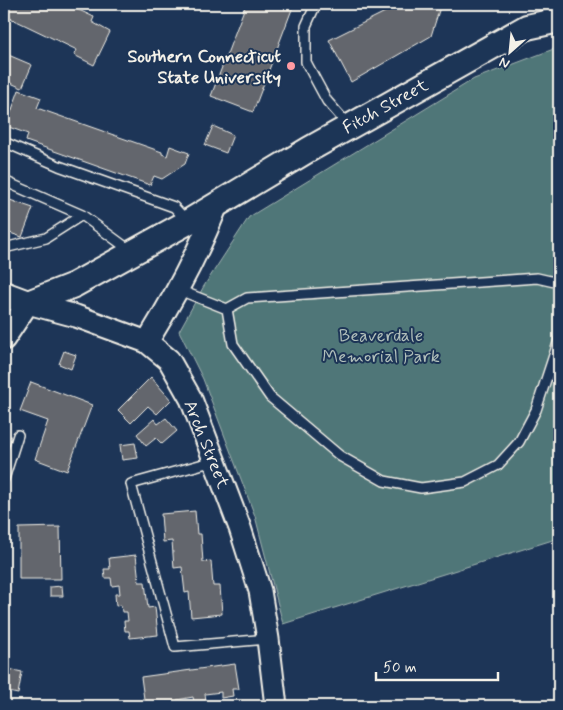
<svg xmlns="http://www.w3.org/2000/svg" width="563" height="710" font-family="Mynerve,sans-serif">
	<rect width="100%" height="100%" fill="#1d3557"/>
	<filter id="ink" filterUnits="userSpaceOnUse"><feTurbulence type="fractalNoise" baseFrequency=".02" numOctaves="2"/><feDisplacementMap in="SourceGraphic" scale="10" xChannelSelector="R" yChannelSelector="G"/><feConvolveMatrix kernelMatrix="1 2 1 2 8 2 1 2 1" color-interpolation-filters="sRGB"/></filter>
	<g filter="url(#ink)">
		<path fill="#4f7678" stroke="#a2b4b0" d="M559,47V538L283,624L255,516L203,379L179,331L204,286L249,217L474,79Z"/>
		<path fill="#63666d" stroke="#f4f1e8" d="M4,4H66L94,17L92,22L110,32L94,65L74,55L77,50L4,15Z
			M246,4H294L253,112L211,96Z
			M391,4H441L431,36L351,82L329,40L389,10Z
			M6,54L32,65L22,88L4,80V59Z
			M19,90L41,98L37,108L162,152V154L167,156L170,146L189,153L185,164L162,179L154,176L150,185L26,141L28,134L6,126Z
			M213,126L233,135L226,153L205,145Z
			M4,198L33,208L22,237L4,231Z
			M64,351L76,355L71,369L59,364Z
			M151,377L171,400L157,414L148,406L131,423L118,410Z
			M31,382L92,405L67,471L35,459L48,421L20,411Z
			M166,418L177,431L162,444L156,438L146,446L137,434L154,419L158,424Z
			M135,443L138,458L122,460L120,445Z
			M195,511L197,534H201L203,562L211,561L213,586H220L222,614L191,617L189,592L185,593L182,567L174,568L172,541L163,542L161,514Z
			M60,527L61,579H19V528Z
			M136,555L139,582H145L148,608L155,607L158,635L130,638L129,631H125L124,621H128L127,612H122L121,605L116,606L115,594H120L119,585L112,586L111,578H105L104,569H110L109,558Z
			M62,586L63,596H50V587Z
			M235,664L239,689H232L233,696L221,698V692L205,694L206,701L194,702L193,697L177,700L178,705L168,706V702L145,706L141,677Z
			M4,668L22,672L18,694L4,691Z"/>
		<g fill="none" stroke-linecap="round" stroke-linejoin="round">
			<defs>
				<path id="service" d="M316,4L306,26V62L327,101L349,126
					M4,142L59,166L174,207L188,222
					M4,181L82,215
					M4,248L46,238L82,215L131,251
					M179,290L227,309
					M227,309L233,344L270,397L340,456L384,481L421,488L465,482L498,465L519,442L536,410L559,340
					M227,309L247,298L537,278L559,283
					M214,461L131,484L175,647L267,639
					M4,479L18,435"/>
				<path id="tertiary" d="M4,339L28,303L76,316L147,342L169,360L191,399L240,528L260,591L268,639L276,706
					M147,342C174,298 198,254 217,205"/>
				<path id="secondary" d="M4,294L28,303L74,285L188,222L308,150L527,27L559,20"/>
			</defs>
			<use href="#service" stroke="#f4f1e8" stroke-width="12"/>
			<use href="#tertiary" stroke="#f4f1e8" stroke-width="25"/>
			<use href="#secondary" stroke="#f4f1e8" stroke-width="28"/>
			<use href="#service" stroke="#1d3557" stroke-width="9"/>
			<use href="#tertiary" stroke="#1d3557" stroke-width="21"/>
			<use href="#secondary" stroke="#1d3557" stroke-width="24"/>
		</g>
	</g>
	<circle fill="#ff9aa2" stroke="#1d3557" stroke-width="2" cx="291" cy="66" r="5"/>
	<g text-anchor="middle" stroke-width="4" stroke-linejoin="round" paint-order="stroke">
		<g font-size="18" font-weight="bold" fill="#f4f1e8" stroke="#1d3557" text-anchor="end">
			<text x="281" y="62">Southern Connecticut<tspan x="281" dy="21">State University</tspan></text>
		</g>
		<g font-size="18" fill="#f4f1e8" stroke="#1d3557">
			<text transform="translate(385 106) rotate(-29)" y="6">Fitch Street</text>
			<text transform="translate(207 444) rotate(68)" y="6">Arch Street</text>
		</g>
		<g font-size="18" fill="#b2c0bb" stroke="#1d3557">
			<text x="381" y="341">Beaverdale<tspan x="381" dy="21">Memorial Park</tspan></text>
		</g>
	</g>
	<rect width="563" height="710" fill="none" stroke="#1d3557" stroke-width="20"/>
	<rect x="10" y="10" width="543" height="690" fill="none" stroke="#f4f1e8" stroke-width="2" filter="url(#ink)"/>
	<g transform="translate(510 52) rotate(207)" stroke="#1d3557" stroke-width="4" paint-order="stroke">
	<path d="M0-4L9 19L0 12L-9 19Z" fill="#f4f1e8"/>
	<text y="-8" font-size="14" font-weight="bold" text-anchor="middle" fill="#f4f1e8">N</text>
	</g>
	<path d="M376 672v8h122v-8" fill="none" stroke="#f4f1e8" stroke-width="2.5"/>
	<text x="383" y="672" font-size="15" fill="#f4f1e8" stroke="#1d3557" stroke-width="4" paint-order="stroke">50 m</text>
</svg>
